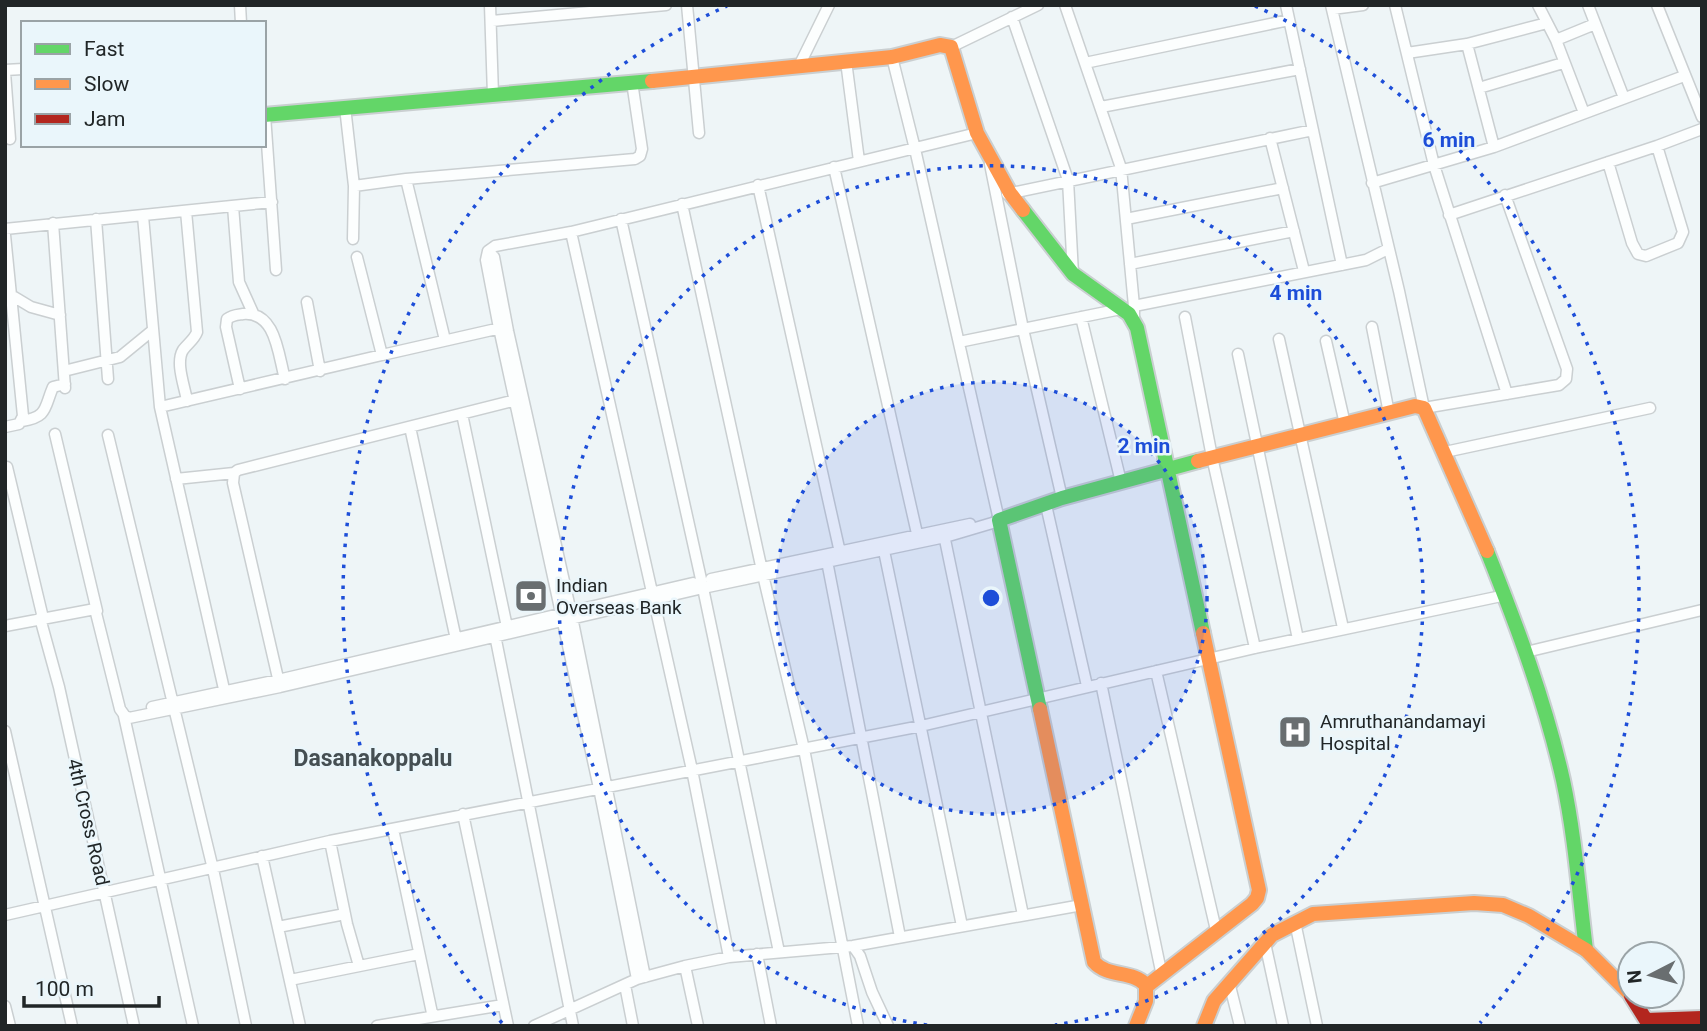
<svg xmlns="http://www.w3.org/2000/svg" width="1707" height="1031" font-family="Roboto,sans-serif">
	<rect width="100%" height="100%" fill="#eef5f7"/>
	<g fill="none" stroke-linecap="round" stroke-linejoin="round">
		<defs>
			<path id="street" d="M240,5L241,23
				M490,5L493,95
				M687,5L699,133
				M1065,5L1121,168L1134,306V320
				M1286,5L1342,265
				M1331,5L1399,291L1424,408L1559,385L1566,379L1567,369L1505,195
				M1395,5L1434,165L1507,394
				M1538,5L1556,40L1584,113
				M1588,5L1624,98
				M1657,5L1702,117
				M1332,9L1363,5
				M1012,17L1068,180L1073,274
				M492,21L666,5
				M1556,40L1595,24
				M1467,44L1494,147
				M951,47L1038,5
				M1407,53L1467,44L1547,23
				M892,57L915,149L999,520
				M846,61L859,161
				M1085,63L1289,20
				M799,66L829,5
				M5,70L23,69
				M5,72L10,139
				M1479,88L1563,63
				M345,107L354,186L353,239
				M1101,107L1300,69
				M265,115L276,270
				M1270,138L1304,271
				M1608,162L1632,243L1638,254L1646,256L1678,243L1683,232L1657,146
				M990,164L1023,329L1062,498
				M834,167L918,538
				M406,179L445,340
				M1372,183L1494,147L1684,76
				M758,185L841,557
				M354,186L406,179L635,159L640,156L642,149L632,82
				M1007,194L1313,130
				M682,204L763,575L804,749L858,1026
				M233,206L239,282L253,313
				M186,211L197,332C194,340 188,343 183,350C175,363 185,387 187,401
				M1449,215L1657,146L1702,129
				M143,216L160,407L226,698
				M96,219L108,379
				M621,219L703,588L779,952
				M1126,219L1283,188
				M53,223L65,388
				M5,229L272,202
				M571,232L692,770L729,957
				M5,235L23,416L19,424L5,427
				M488,251L494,257L508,331L572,617L645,977
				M357,257L382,355L505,327
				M1130,264L1294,231
				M11,295L31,307L60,315
				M307,302L320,371
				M1134,306L1366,260L1388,249
				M1081,317L1121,482
				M1185,317L1212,457L1255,648
				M1372,327L1389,413
				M1279,339L1343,628
				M1326,341L1345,424
				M959,342L1121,309
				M1238,354L1298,639
				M64,371L120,357L153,330
				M240,389L226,327L227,319C232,315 236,315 243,314C276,311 278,354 285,379
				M160,407L382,355
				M462,414L507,627
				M22,421C48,417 44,408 53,387L65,384
				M410,427L457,644
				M55,434L97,611
				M108,435L213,869L246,1026
				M1445,452L1650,408
				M7,467L43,618
				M176,479L234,473
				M1046,505L1087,686
				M943,530L1023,915
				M883,546L962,926
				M826,556L900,937
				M711,579L970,524
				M40,618L59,687L134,1026
				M5,626L95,609L120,709L125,716
				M494,630L573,1026
				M1526,652L1702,610
				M1156,671L1216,930
				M1101,683L1162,976
				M280,687L233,483L234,473L238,470L516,400
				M152,707L278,680L693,583
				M124,716L193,1026
				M125,716L129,718L280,687L703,588L945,537L999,521
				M5,731L72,1026
				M463,814L508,1026
				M393,829L432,1013L436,1016L503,1005
				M330,841L347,924L359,966
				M262,856L300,1026
				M5,915L330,841L921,726L1255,648L1506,595
				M1295,922L1317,1026
				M278,927L345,914
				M1265,943L1283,1026
				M853,946L860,956L872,992L888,1026
				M757,954L771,1026
				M685,966L698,1026
				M637,979L599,788L499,328L486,260L488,251L495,246L571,232L977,133
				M290,980L419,954
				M1229,982L1240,1026
				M625,985L633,1026
				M5,1006L10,1026
				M377,1026L436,1016
				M534,1026L637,979L685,966L729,957L853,946L1082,905"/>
			<path id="fast" d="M264,115L652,81
				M1023,210L1073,274L1129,314L1137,328L1203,633
				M1487,551C1517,626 1545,701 1563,780C1575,836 1579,893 1586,950
				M1040,709L999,520L1062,498L1198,461"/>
			<path id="slow" d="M652,81L892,57L940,45L951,47L977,133L1010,193L1023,210
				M1198,461L1415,406L1424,408L1487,551
				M1040,709L1094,962C1108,978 1132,970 1146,985V1001L1136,1026
				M1147,986L1252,904L1257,898L1259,890L1203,633
				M1204,1026L1214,1001L1272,935L1313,914L1474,903L1503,905L1529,916L1586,950L1630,994"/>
			<path id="jam" d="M1631,996L1646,1020L1702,1018"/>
		</defs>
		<use href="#street" stroke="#cacfd1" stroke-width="13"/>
		<use href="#fast" stroke="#cacfd1" stroke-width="18"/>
		<use href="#slow" stroke="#cacfd1" stroke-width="18"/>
		<use href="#jam" stroke="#cacfd1" stroke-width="18"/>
		<use href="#street" stroke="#fcfefe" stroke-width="10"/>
		<use href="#fast" stroke="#63d668" stroke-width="14"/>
		<use href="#slow" stroke="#ff974d" stroke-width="14"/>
		<use href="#jam" stroke="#b3261e" stroke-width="14"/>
	</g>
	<circle cx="991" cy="598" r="216" fill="#1d4ed8" fill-opacity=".12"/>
	<g fill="none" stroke="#1d4ed8" stroke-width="3.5" stroke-dasharray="3.5 7">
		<circle cx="991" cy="598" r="216"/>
		<path d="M927 1025A432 432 0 1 1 1055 1025"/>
		<path d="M502 1023A648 648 0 0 1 727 6M1255 6A648 648 0 0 1 1480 1023"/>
	</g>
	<defs>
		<symbol id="bank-square" viewBox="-11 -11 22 22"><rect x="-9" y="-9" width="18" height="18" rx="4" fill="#696e70" stroke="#eaf6fb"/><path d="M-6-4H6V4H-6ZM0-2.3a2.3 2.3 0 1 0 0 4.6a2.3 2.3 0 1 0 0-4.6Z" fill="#fff"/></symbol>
		<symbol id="hospital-square" viewBox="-11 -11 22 22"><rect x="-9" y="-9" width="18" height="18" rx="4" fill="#696e70" stroke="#eaf6fb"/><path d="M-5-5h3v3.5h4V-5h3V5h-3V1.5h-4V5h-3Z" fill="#fff"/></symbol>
	</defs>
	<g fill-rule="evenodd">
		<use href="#bank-square" x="512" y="577" width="38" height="38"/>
		<use href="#hospital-square" x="1276" y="713" width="38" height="38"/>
	</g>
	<g text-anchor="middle" stroke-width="5" stroke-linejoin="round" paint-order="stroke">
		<g font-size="19" fill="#212627" stroke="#eaf6fb" text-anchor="start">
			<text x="556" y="592">Indian<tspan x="556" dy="22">Overseas Bank</tspan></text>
			<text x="1320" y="728">Amruthanandamayi<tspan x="1320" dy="22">Hospital</tspan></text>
		</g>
		<g font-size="19" fill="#212627" stroke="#eaf6fb">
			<text transform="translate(89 822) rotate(77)" y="7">4th Cross Road</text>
		</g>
		<g font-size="23" font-weight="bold" fill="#454f53" stroke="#eaf6fb">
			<text x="373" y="766">Dasanakoppalu</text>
		</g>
	</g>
	<circle cx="991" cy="598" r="10" fill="#1d4ed8" stroke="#eaf6fb" stroke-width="3.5"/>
	<g font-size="21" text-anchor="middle" font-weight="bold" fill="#1d4ed8" stroke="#eaf6fb" stroke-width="5" stroke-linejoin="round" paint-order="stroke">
		<text x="1449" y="147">6 min</text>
		<text x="1296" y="300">4 min</text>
		<text x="1144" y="453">2 min</text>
	</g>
	<rect width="1707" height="1031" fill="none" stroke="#212627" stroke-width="14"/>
	<rect x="21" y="21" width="245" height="126" fill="#eaf6fb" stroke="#9aa3a6" stroke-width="2"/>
	<rect x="35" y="44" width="35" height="10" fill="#63d668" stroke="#9aa3a6" stroke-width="2"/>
	<text x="84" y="56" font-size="21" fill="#212627">Fast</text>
	<rect x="35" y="79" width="35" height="10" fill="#ff974d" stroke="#9aa3a6" stroke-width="2"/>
	<text x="84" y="91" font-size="21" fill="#212627">Slow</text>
	<rect x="35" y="114" width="35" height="10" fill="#b3261e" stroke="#9aa3a6" stroke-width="2"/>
	<text x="84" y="126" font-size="21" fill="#212627">Jam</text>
	<g transform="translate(1651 975) rotate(264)"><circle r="33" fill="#eaf6fb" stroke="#9aa3a6" stroke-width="2"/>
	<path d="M0-5L12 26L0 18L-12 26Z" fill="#696e70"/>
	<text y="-10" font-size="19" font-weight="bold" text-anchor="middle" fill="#212627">N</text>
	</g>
	<path d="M24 996v10h135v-10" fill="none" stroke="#212627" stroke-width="3.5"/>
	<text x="35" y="996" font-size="21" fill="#212627" stroke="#eaf6fb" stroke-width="5" paint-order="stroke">100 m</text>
</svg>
